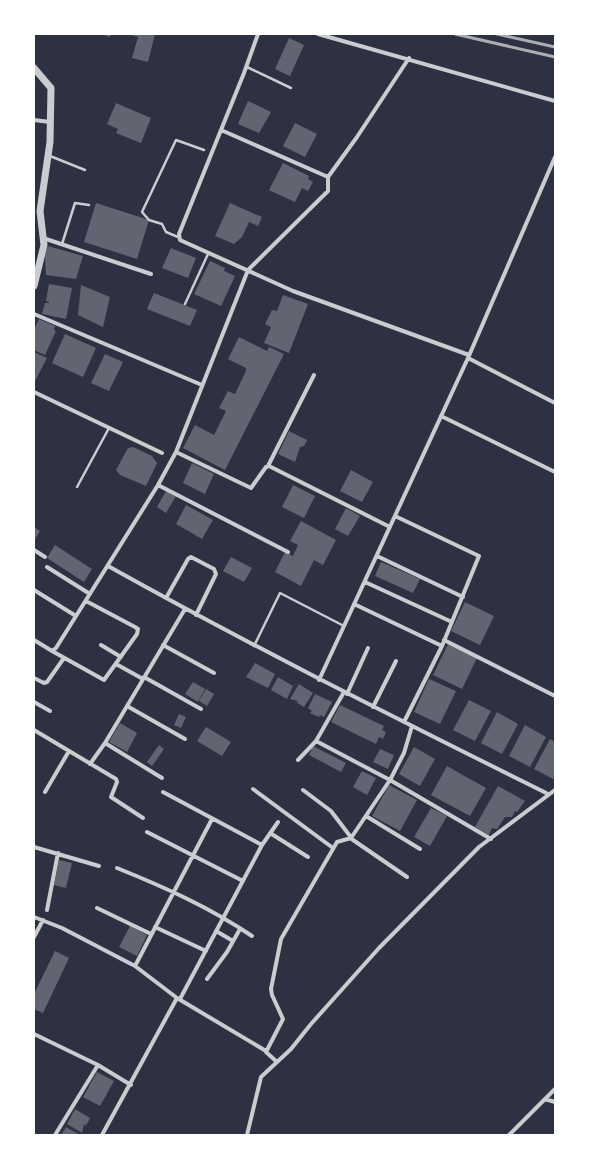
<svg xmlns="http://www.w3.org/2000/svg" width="589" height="1169" font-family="Inter,sans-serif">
	<rect width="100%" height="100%" fill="#2d3142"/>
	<path fill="#626471" d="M101,34H111L110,37Z
		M128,34H155L148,62L132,58L138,37Z
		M289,38L304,45L290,76L275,69Z
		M248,101L271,112L259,133L238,124Z
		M116,103L151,118L141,143L116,133L118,129L107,124Z
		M295,123L317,134L305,157L283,146Z
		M283,163L309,176L308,179L313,182L308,191L302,188L295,202L269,190Z
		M96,203L149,220L137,259L84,242Z
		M230,203L262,217L258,226L249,222L242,237L234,244L215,236Z
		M48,246L83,256L76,279L46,275L45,256Z
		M171,248L196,258L188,278L162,268Z
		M210,261L225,268L224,271L235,276L221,306L194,294Z
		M49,284L72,288L66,319L42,314L45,303H49V302L46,301Z
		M81,285L110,297L103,327L78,315Z
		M154,293L197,310L190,326L147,309Z
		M283,295L308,304L289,353L264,343L271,327L265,324L272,310L277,311Z
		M39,319L55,326L54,330L56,331L45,355L34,350V330Z
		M65,334L96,348L83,377L52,363Z
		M239,337L267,351L269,347L284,354L225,470L183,448L195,425L214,435L226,411L219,408L228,391L235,394L246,371V368L228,359Z
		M34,352L47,358L34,383Z
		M105,354L123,362L109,391L91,383Z
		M289,431L307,440L304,446L300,447L295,462L278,454Z
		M133,447L152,456L157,463L146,486L120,475L116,470L128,448Z
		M192,463L214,474L205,494L183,483Z
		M351,470L373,482L362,502L340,491Z
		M293,485L315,496L304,518L282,507Z
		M166,491L176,496L166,513L157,507Z
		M186,505L213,520L202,539L176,524Z
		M346,508L360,516L348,536L335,529Z
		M301,521L336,540L323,565L314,560L301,586L275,572L285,552L293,556L298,545L290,541Z
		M34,527L40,531L34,541Z
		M55,545L92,569L84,582L47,558Z
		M231,557L252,568L244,582L223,571Z
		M381,562L420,579L413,593L375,576Z
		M465,602L494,616L480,645L451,631Z
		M448,644L477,658L462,689L433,675Z
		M255,663L275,674L268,688L246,677Z
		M278,677L293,686L287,699L271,690Z
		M429,679L456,691L440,724L414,712Z
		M193,682L205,689L198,702L185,694Z
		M299,684L313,693L304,707L296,702L298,701L290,699Z
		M206,689L214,694L207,706L199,701Z
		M315,694L332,702L324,717L320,715L319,717L310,713L312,711L308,708Z
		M469,700L491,711L475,741L453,730Z
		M340,705L384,726L382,730L386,732L383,739L379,737L376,744L331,722Z
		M497,712L518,724L502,754L481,743Z
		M179,714L186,717L181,728L174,725Z
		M120,723L137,733L127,752L109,742Z
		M525,725L546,737L530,767L509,756Z
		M206,727L231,742L222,756L197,741Z
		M550,739L555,742V780L534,769Z
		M159,745L164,749L152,766L147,762Z
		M313,746L346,763L341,772L309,755Z
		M414,747L435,759L420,786L399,774Z
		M380,749L394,755L388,769L373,762Z
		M447,766L486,788L470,816L431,795Z
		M362,771L376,778L367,795L353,787Z
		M389,785L417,800L400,831L372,816Z
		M498,786L525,801L517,812L515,811L512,817H505L497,829L492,828L489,835L475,827Z
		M431,808L447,816L430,846L414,837Z
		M59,860L72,863L66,888L54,885Z
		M130,926L147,935L137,956L119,947Z
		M55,951L69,958L43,1013L34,1009V994Z
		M97,1072L114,1081L100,1106L83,1097Z
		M75,1109L90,1118L86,1126L84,1124L82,1133L67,1124Z
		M66,1127L80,1135H61Z"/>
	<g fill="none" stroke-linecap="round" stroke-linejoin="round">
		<path stroke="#caccd0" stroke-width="2.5" d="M247,67L291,88
			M50,156L85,170
			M178,237L166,232L162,224L149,220L142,212L176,140L204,150
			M62,244L75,203L89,205
			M185,304L208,254
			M77,487L109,428
			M254,646L280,593L344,626"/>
		<path stroke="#caccd0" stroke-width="4" d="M258,34L244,73L179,234L180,240L293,291L469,355
			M318,34L555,101
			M34,120L50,122
			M221,130L328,177
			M43,238L151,274
			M34,314L202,385
			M468,358L555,403
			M34,392L162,453
			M441,416L555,472
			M176,452L251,488L266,467L269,466L390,527
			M268,466L314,375
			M158,485L288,552
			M395,516L479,556L442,646L404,722
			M34,550L45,557
			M377,556L463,597
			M108,566C253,647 400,720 548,794
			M47,567L90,594
			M365,582L452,622
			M34,590L76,616
			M166,598L188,559L191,557L214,569L216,574L196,615
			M354,604L442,646
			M34,640L52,651L56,648L158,485L176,452L248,270L328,191V177L357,137L409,58
			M444,640L555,696
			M101,645L121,657
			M163,645L214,673
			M52,651L104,680L137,634L138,629L135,627L86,601
			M116,664L143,679
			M144,677L201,709
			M34,678L44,683L47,682L64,658
			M319,680L468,358L555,157
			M347,694L368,648
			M34,702L50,711
			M127,706L185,739
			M373,707L396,661
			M34,730L116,779L117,782L111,797L143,818
			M316,741L390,780L491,839
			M105,743L162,778
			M298,760L316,741L344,692
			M90,764L105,743L185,609
			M253,789L333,848
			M303,790L331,811L353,840L407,877
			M45,792L69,751
			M163,792L262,845
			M366,816L420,849
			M147,832L243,881
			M270,833L308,857
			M34,847L99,866
			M117,868C164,887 209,907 252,936
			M97,908L151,934
			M47,910L58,853
			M34,917L62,928L135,966L177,998L266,1051
			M155,927L206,951
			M216,931L233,941
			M34,937L43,920
			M135,966L212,819
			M207,979L227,952L240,929
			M180,999L262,845L278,822
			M34,1034L98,1065L131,1085
			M277,1062L266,1052L283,1019L272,995L271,989L281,939L337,842L351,838L390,780L404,753L412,726
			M545,1099L555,1102
			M55,1135L98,1065
			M102,1135L177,998
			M247,1135L261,1077L291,1049L311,1024L379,948L479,847L555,790
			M509,1135L555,1089"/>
		<path stroke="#caccd0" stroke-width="7" d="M34,68L51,88L50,142L40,211L44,245L34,286"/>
		<path stroke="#abadb3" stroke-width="3" d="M455,34L555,57
			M497,34L555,47"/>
	</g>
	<rect width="589" height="1169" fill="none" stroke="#ffffff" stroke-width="70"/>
</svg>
